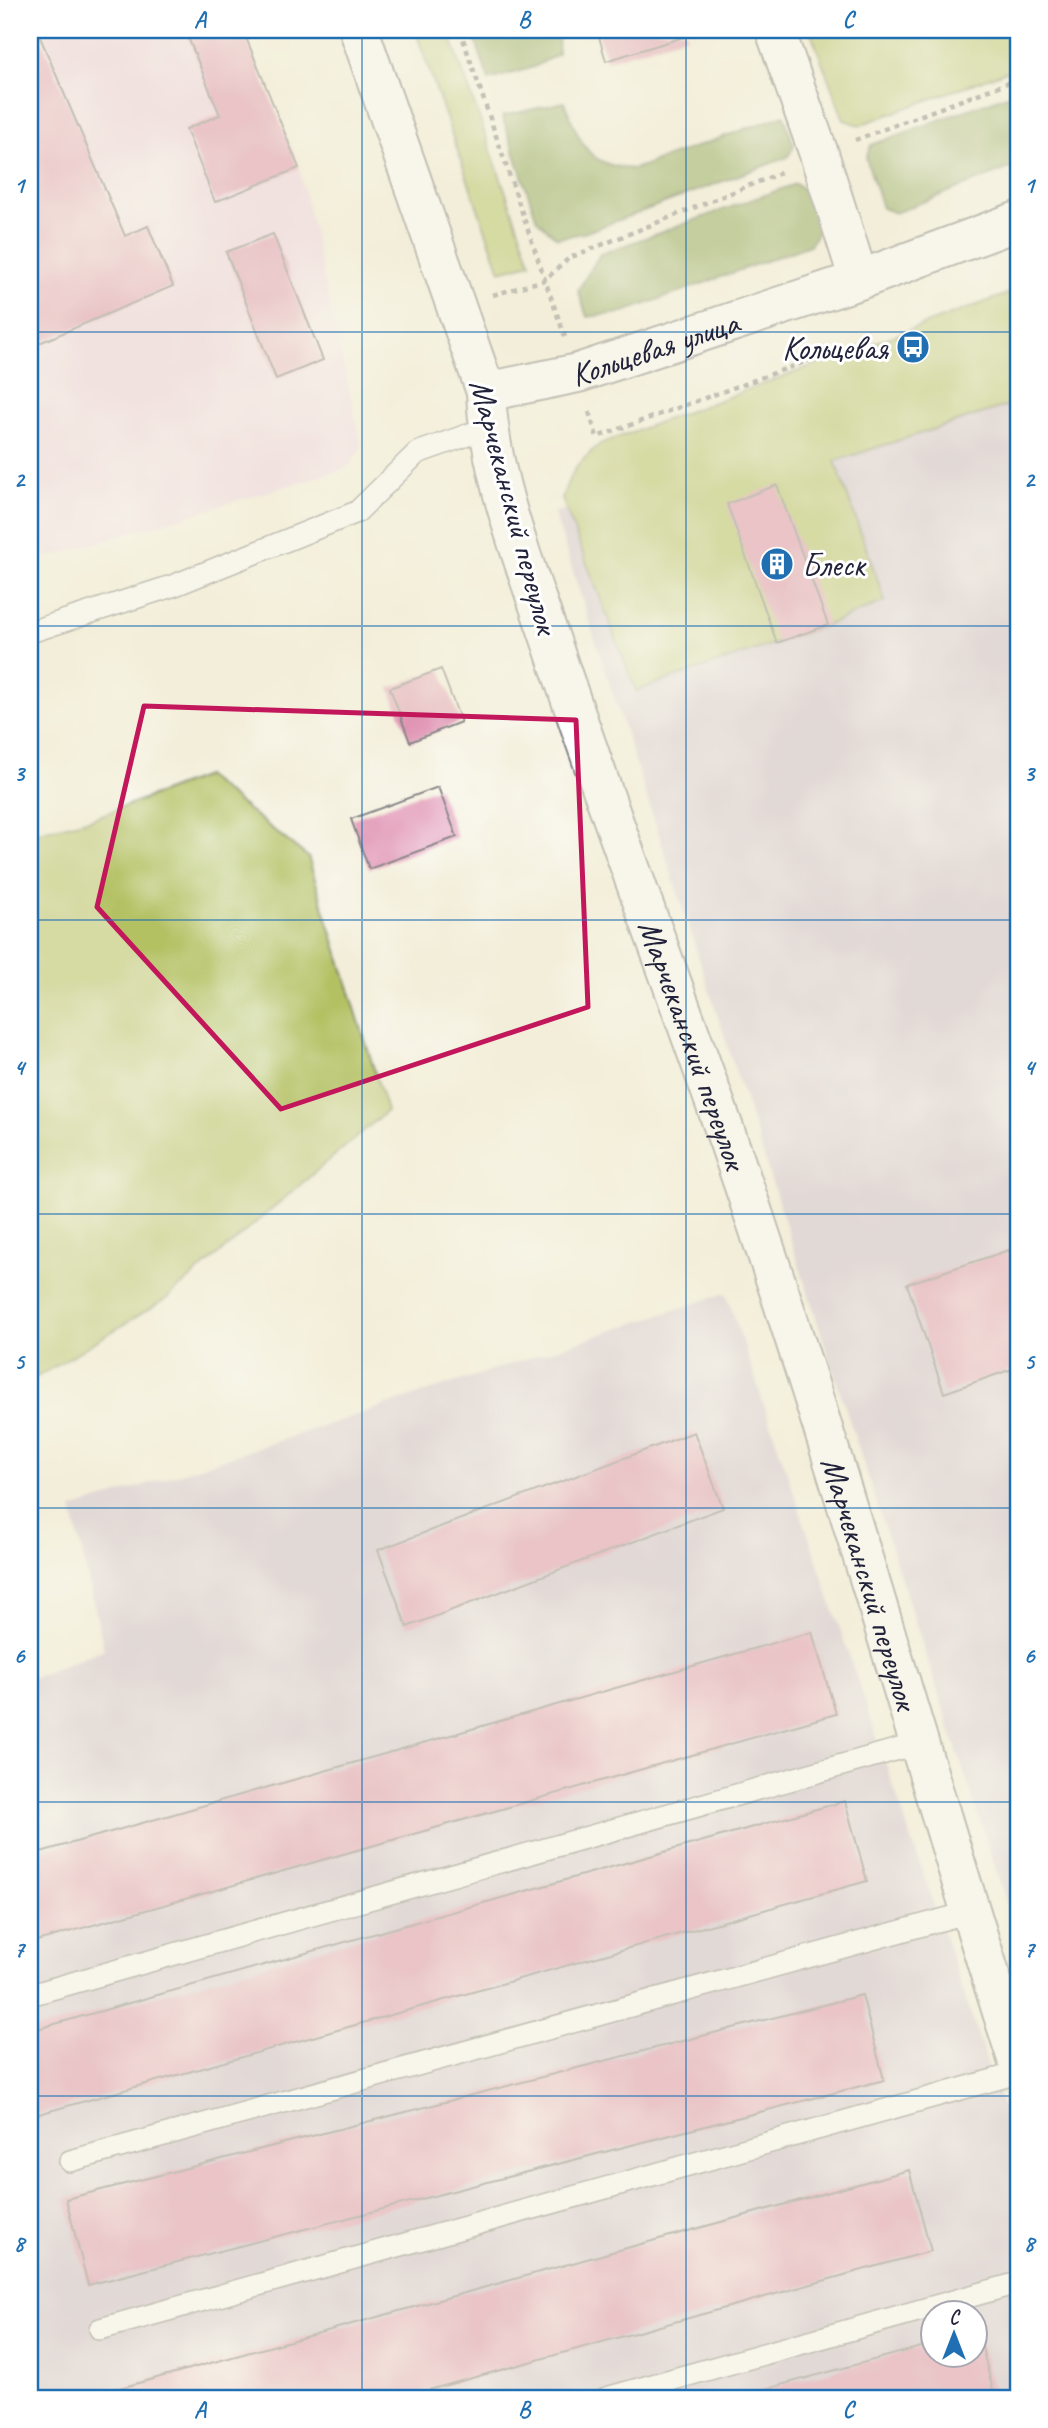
<svg xmlns="http://www.w3.org/2000/svg" width="1048" height="2428" font-family="Caveat,sans-serif">
	<rect width="100%" height="100%" fill="#fff"/>
	<filter id="ink" filterUnits="userSpaceOnUse"><feTurbulence type="fractalNoise" baseFrequency=".0143" numOctaves="2"/><feDisplacementMap in="SourceGraphic" scale="14" xChannelSelector="R" yChannelSelector="G"/><feConvolveMatrix kernelMatrix="1 2 1 2 8 2 1 2 1" color-interpolation-filters="sRGB"/></filter>
	<filter id="wash" filterUnits="userSpaceOnUse"><feTurbulence type="fractalNoise" baseFrequency=".00686" numOctaves="4" result="noise"/><feDisplacementMap in="SourceGraphic" scale="28" xChannelSelector="R" yChannelSelector="G"/><feGaussianBlur stdDeviation="1.57" result="paint"/><feColorMatrix in="noise" values="0 0 0 0 0 0 0 0 0 0 0 0 0 0 0 0 0 1.4 0 .05"/><feComposite in="paint" operator="in"/></filter>
	<g filter="url(#wash)">
		<rect width="100%" height="100%" fill="#f3eed9"/>
		<path fill="#efd0e6" d="M30,30H243L299,168L362,447L347,468L46,558L30,515Z"/>
		<path fill="#cdbed2" fill-rule="evenodd" d="M1018,343V1938L554,513Z
			M726,1293L1018,2153V2398H30V1679L104,1649L72,1509ZM932,2312H974V2354H932Z"/>
		<path fill="#b4c164" stroke="#6b7250" stroke-width="2" d="M415,30H448L531,263L500,271Z
			M810,30H1018V67L860,125L844,120Z
			M1018,290V402L835,461L885,601L828,625L636,691L562,499C569,473 580,461 600,444Z
			M205,776L308,857L387,1111L166,1299L30,1381V834L91,819Z"/>
		<path fill="#8fa75a" stroke="#58644a" stroke-width="2" d="M472,30H559L558,54L534,67L489,80Z
			M1018,91V165L895,213L882,208L866,158L871,145Z
			M564,102C582,143 584,165 634,169L784,115L794,146L788,157L584,233L557,238L537,220L502,116Z
			M795,184L806,190L822,224L810,245L621,313L587,317L578,290L600,254Z"/>
		<g id="blocks">
			<path fill="#df90b0" d="M37,30L125,236L148,226L173,286L30,347V33Z
				M185,30H243L299,168L215,202L186,129L220,115Z
				M597,30H685L687,36L606,61Z
				M273,234L323,360L276,379L226,252Z
				M777,485L828,625L777,643L727,504Z
				M441,669L461,722L410,742L390,688Z
				M438,787L457,837L369,869L351,819Z
				M1009,1250L1018,1278V1367L944,1393L907,1284Z
				M694,1432L723,1508L407,1627L378,1550Z
				M812,1632L836,1714L30,1943V1855Z
				M845,1801L867,1881L32,2116L30,2031Z
				M862,1995L884,2080L88,2285L66,2199Z
				M909,2170L931,2251L400,2398H108L106,2392Z
				M978,2332L995,2398H733L932,2344V2354H974V2333Z"/>
		</g>
	</g>
	<g filter="url(#ink)">
		<use href="#blocks" fill-opacity="0" stroke="#8a888a" stroke-width="2"/>
		<g fill="none" stroke-linecap="round" stroke-linejoin="round">
			<defs>
				<path id="service" d="M30,632L175,585L357,512L417,453L487,428
					M30,1995L920,1743
					M70,2161L970,1912
					M100,2329L1018,2073
					M606,2398L1018,2283"/>
				<g id="minor">
					<path d="M775,30L819,154L859,280"/>
					<path id="s1" d="M486,392C489,476 526,567 553,647C604,800 661,951 715,1103C828,1420 915,1743 1018,2062"/>
				</g>
				<g id="secondary">
					<path id="s2" d="M359,30L486,392L578,373L859,280L1018,221"/>
				</g>
			</defs>
			<use href="#service" stroke="#8a888a" stroke-width="24"/>
			<use href="#minor" stroke="#8a888a" stroke-width="42"/>
			<use href="#secondary" stroke="#8a888a" stroke-width="42"/>
			<path stroke="#8a888a" stroke-width="4.5" stroke-dasharray="5 5" stroke-linecap="butt" d="M460,30L545,280L569,258L783,172
				M855,140L1018,79
				M493,295L545,280L565,337
				M589,412L597,437L871,338"/>
			<use href="#service" stroke="#fff" stroke-width="21"/>
			<use href="#minor" stroke="#fff" stroke-width="38"/>
			<use href="#secondary" stroke="#fff" stroke-width="38"/>
		</g>
	</g>
	<path d="M0 0H1048V2428H0ZM144,706L576,720L588,1007L281,1109L97,907Z" fill="#f3eed9" fill-opacity=".55" fill-rule="evenodd"/>
	<path fill="none" stroke="#c2185b" stroke-width="5" stroke-linejoin="round" d="M144,706L576,720L588,1007L281,1109L97,907Z"/>
	<path fill="none" stroke="#1f6fb2" stroke-width="2" stroke-opacity="0.55" d="M362,30V2398M686,30V2398M30,332H1018M30,626H1018M30,920H1018M30,1214H1018M30,1508H1018M30,1802H1018M30,2096H1018"/>
	<defs>
		<symbol id="bus-disc" viewBox="-11 -11 22 22"><circle r="9.5" fill="#1f6fb2" stroke="#fff"/><path d="M-5-6H5V4H4V6H2V4H-2V6H-4V4H-5ZM-3.5-4V0h7V-4ZM-3.5 1.2v1.5H-2V1.2ZM2 1.2v1.5H3.5V1.2Z" fill="#fff"/></symbol>
		<symbol id="building-disc" viewBox="-11 -11 22 22"><circle r="9.5" fill="#1f6fb2" stroke="#fff"/><path d="M-4-6H4V6H1V3H-1V6H-4ZM-2.5-4.3h1.7v1.8h-1.7ZM.8-4.3h1.7v1.8H.8ZM-2.5-1h1.7V.8h-1.7ZM.8-1h1.7V.8H.8Z" fill="#fff"/></symbol>
	</defs>
	<g fill-rule="evenodd">
		<use href="#bus-disc" x="894" y="328" width="38" height="38"/>
		<use href="#building-disc" x="758" y="545" width="38" height="38"/>
	</g>
	<g text-anchor="middle" stroke-width="6" stroke-linejoin="round" paint-order="stroke">
		<g font-size="33" fill="#22223b" stroke="#fff">
			<text dy="12" stroke="none"><textPath href="#s2" startOffset="558">Кольцевая улица</textPath></text>
			<text transform="translate(515 506) rotate(75)" y="12">Марчеканский переулок</text>
			<text dy="12" stroke="none"><textPath href="#s1" startOffset="686">Марчеканский переулок</textPath></text>
			<text dy="12" stroke="none"><textPath href="#s1" startOffset="1253">Марчеканский переулок</textPath></text>
		</g>
		<g font-size="33" fill="#22223b" stroke="#fff" text-anchor="end">
			<text x="888" y="359">Кольцевая</text>
			<text x="802" y="576" text-anchor="start">Блеск</text>
		</g>
	</g>
	<rect width="1048" height="2428" fill="none" stroke="#fff" stroke-width="77"/>
	<g transform="translate(954 2334)"><circle r="33" fill="#ffffff" stroke="#a7a7b1" stroke-width="2"/>
	<path d="M0-5L12 26L0 18L-12 26Z" fill="#1f6fb2"/>
	<text y="-10" font-size="19" font-weight="bold" text-anchor="middle" fill="#22223b">С</text>
	</g>
	<rect x="38" y="38" width="972" height="2352" fill="none" stroke="#1f6fb2" stroke-width="2.5"/>
	<g font-size="23" text-anchor="middle" font-weight="bold" fill="#1f6fb2">
		<text x="200" y="27">A</text>
		<text x="524" y="27">B</text>
		<text x="848" y="27">C</text>
		<text x="19" y="193">1</text>
		<text x="1029" y="193">1</text>
		<text x="19" y="487">2</text>
		<text x="1029" y="487">2</text>
		<text x="19" y="781">3</text>
		<text x="1029" y="781">3</text>
		<text x="19" y="1075">4</text>
		<text x="1029" y="1075">4</text>
		<text x="19" y="1369">5</text>
		<text x="1029" y="1369">5</text>
		<text x="19" y="1663">6</text>
		<text x="1029" y="1663">6</text>
		<text x="19" y="1957">7</text>
		<text x="1029" y="1957">7</text>
		<text x="19" y="2251">8</text>
		<text x="1029" y="2251">8</text>
		<text x="200" y="2417">A</text>
		<text x="524" y="2417">B</text>
		<text x="848" y="2417">C</text>
	</g>
</svg>
